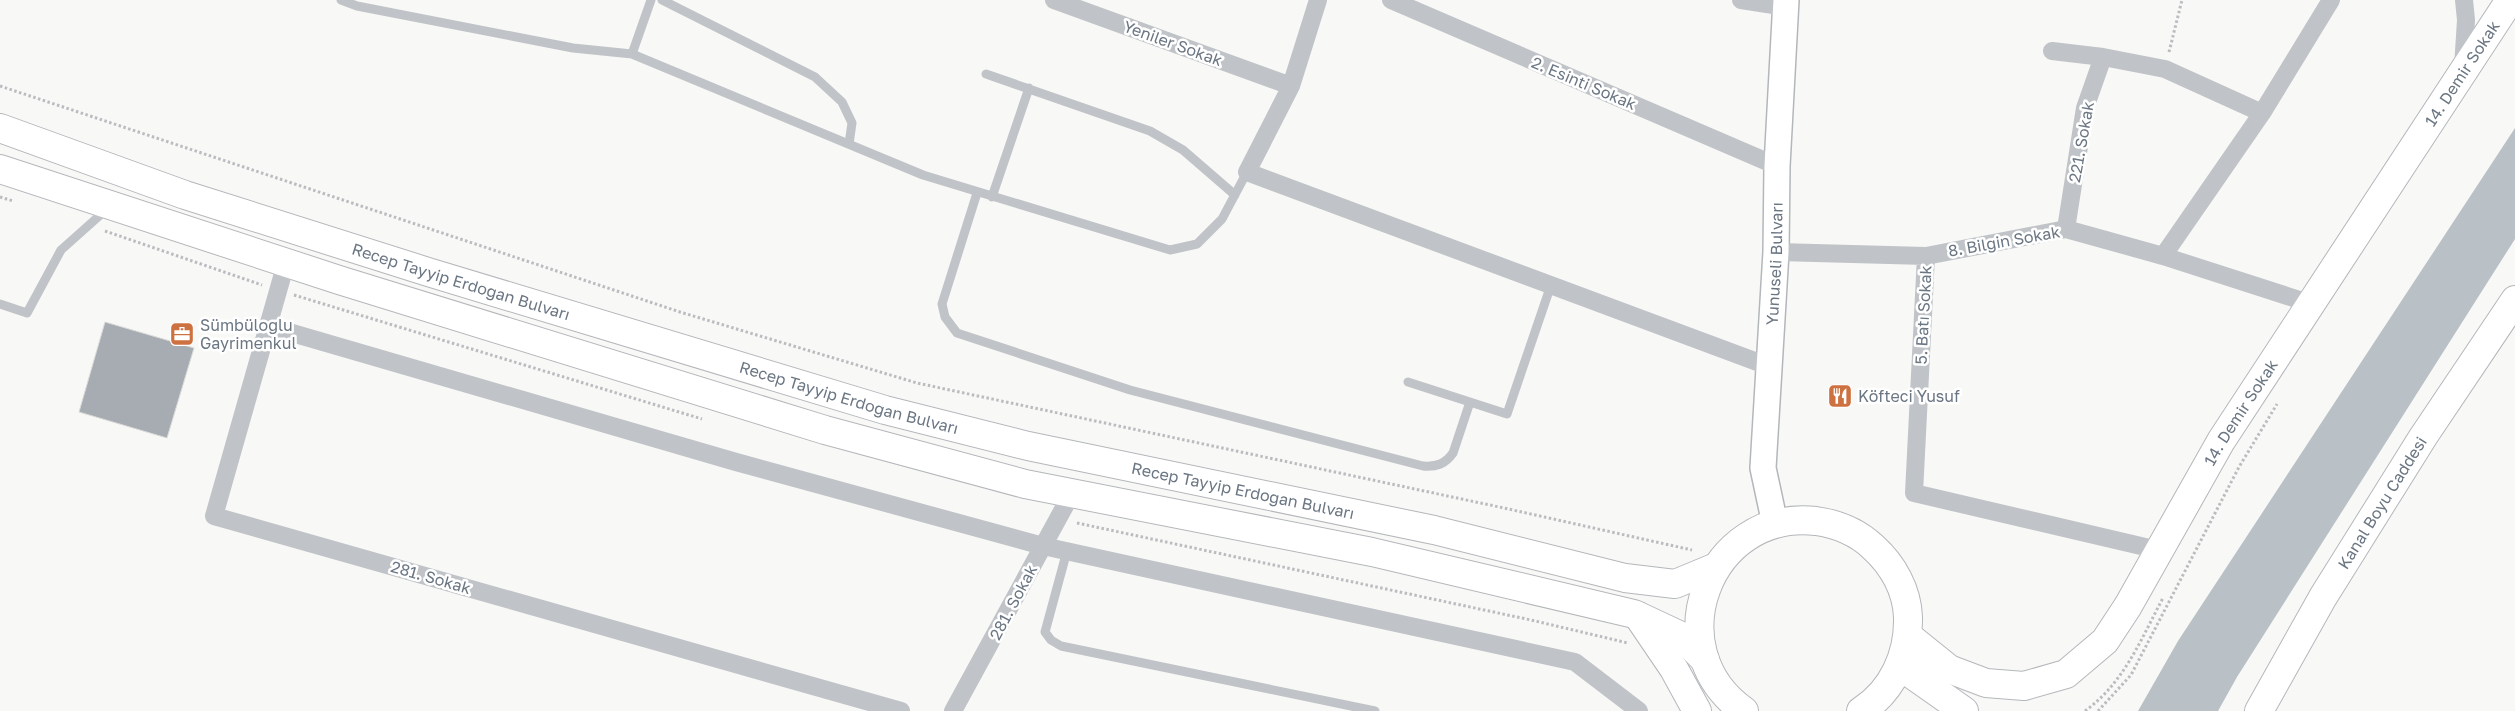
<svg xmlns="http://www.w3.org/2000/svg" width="2515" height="711" font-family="'Golos Text',sans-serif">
	<rect width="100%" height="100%" fill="#f8f8f6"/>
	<path fill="#b9c1c6" d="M2515,128V239L2237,677L2218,711H2138L2178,641Z"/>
	<path fill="#a6acb2" stroke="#dadad8" d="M105,322L194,348L167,438L79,412Z"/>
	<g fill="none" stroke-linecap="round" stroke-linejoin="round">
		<defs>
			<g id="secondary">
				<path id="s1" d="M1775,524L1763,468L1776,252L1777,166L1786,0"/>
			</g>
			<g id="primary">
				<path id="s2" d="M0,128L185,195L428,272L885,410L1028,446L1434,530L1625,578L1675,584L1716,567"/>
				<path d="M0,169L339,280L825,430L1025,484L1372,552L1634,614L1681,636L1705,660"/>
				<path d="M1638,616L1674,669L1697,711"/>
				<path id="s3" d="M1908,636L1949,669L1986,683L2024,686L2066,674L2105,641L2128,606L2221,441L2510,0"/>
				<path d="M1900,666L1964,711"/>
				<path d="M1744,711C1656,649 1708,509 1816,521C1837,524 1857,532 1873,547C1893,565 1907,590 1908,617C1909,654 1893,691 1861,711"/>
				<path id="s4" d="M2259,711L2323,597L2423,437L2515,300"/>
			</g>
		</defs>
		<use href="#secondary" stroke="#b3b7bb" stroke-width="28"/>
		<use href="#primary" stroke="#b4b7bb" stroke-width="30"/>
		<path stroke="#babcbf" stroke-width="3" stroke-dasharray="2.5 2.5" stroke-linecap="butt" d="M2169,52L2182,0
			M0,86L680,312L917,383L1504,508L1692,550
			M0,197L13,201
			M105,231L262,285
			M294,295L702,419
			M1077,523L1531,620L1628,643
			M2085,711C2124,683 2141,639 2163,598
			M2098,711L2131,675L2239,467L2277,404"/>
		<path stroke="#c0c3c7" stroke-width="9" d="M341,0L357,6L573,48L632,54L923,175L1170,250L1197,244L1222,219L1247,172
			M662,0L815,77L842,102L852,123L849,144
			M632,54L651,0
			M986,74L1150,131L1183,150L1235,195
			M977,193L942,304L945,317L957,333L1130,390L1423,466C1437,467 1445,464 1453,453L1470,402
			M992,197L1029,88
			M0,304L27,313L61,250L107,209
			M1408,382L1507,414L1551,285
			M1067,551L1045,632L1051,640L1061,646L1375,711"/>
		<path stroke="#c0c3c7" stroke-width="18" d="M1054,0L1291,86
			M1318,0L1291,86L1247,172L1768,366
			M1391,0L1777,166
			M1741,0L1786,7
			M2052,51L2103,57L2165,69L2262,113
			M2463,67L2466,20L2464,0
			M2066,229L2085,108L2103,57
			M1776,252L1926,256L2066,229L2163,256L2312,304
			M1926,256L1914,493L2158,550
			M2163,256L2262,113L2331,0
			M286,263L214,516L901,711
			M268,326L736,462L1043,546L1575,662L1639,711
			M953,711L1072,493"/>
		<use href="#secondary" stroke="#fff" stroke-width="25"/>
		<use href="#primary" stroke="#fff" stroke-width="28"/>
	</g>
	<defs>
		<symbol id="office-square" viewBox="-11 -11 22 22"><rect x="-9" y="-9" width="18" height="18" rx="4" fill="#ce7140" stroke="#fff"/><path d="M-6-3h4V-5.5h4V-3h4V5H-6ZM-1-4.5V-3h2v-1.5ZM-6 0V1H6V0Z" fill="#fff"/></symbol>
		<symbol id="restaurant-square" viewBox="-11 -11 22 22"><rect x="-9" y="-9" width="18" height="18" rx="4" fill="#ce7140" stroke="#fff"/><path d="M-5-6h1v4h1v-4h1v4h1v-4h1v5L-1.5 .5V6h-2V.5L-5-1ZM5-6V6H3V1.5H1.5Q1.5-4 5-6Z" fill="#fff"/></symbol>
	</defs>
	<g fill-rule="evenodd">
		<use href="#office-square" x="168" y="320" width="28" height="28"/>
		<use href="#restaurant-square" x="1826" y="382" width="28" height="28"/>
	</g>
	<g text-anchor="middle" stroke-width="5" stroke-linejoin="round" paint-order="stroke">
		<g font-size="16" fill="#6b7683" stroke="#fff">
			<text transform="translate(1173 43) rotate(20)" y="6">Yeniler Sokak</text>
			<text dy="6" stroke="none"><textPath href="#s3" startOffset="896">14. Demir Sokak</textPath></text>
			<text transform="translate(1584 83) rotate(23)" y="6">2. Esinti Sokak</text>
			<text transform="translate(2081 142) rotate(-80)" y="6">221. Sokak</text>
			<text transform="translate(2004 241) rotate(-10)" y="6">8. Bilgin Sokak</text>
			<text dy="6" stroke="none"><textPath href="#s1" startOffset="262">Yunuseli Bulvarı</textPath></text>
			<text dy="6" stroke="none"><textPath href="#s2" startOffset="486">Recep Tayyip Erdoğan Bulvarı</textPath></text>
			<text transform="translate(1923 315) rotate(-87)" y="6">5. Batı Sokak</text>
			<text dy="6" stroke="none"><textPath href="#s2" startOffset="891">Recep Tayyip Erdoğan Bulvarı</textPath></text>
			<text dy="6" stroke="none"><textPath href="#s3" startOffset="491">14. Demir Sokak</textPath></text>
			<text dy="6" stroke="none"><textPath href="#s2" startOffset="1296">Recep Tayyip Erdoğan Bulvarı</textPath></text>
			<text dy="6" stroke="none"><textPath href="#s4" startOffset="242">Kanal Boyu Caddesi</textPath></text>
			<text transform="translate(431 577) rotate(16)" y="6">281. Sokak</text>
			<text transform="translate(1013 602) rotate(-62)" y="6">281. Sokak</text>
		</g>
		<g font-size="16" fill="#6b7683" stroke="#fff" text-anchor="start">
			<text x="200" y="331">Sümbüloğlu<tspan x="200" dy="18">Gayrimenkul</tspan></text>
			<text x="1858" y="402">Köfteci Yusuf</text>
		</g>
	</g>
</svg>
